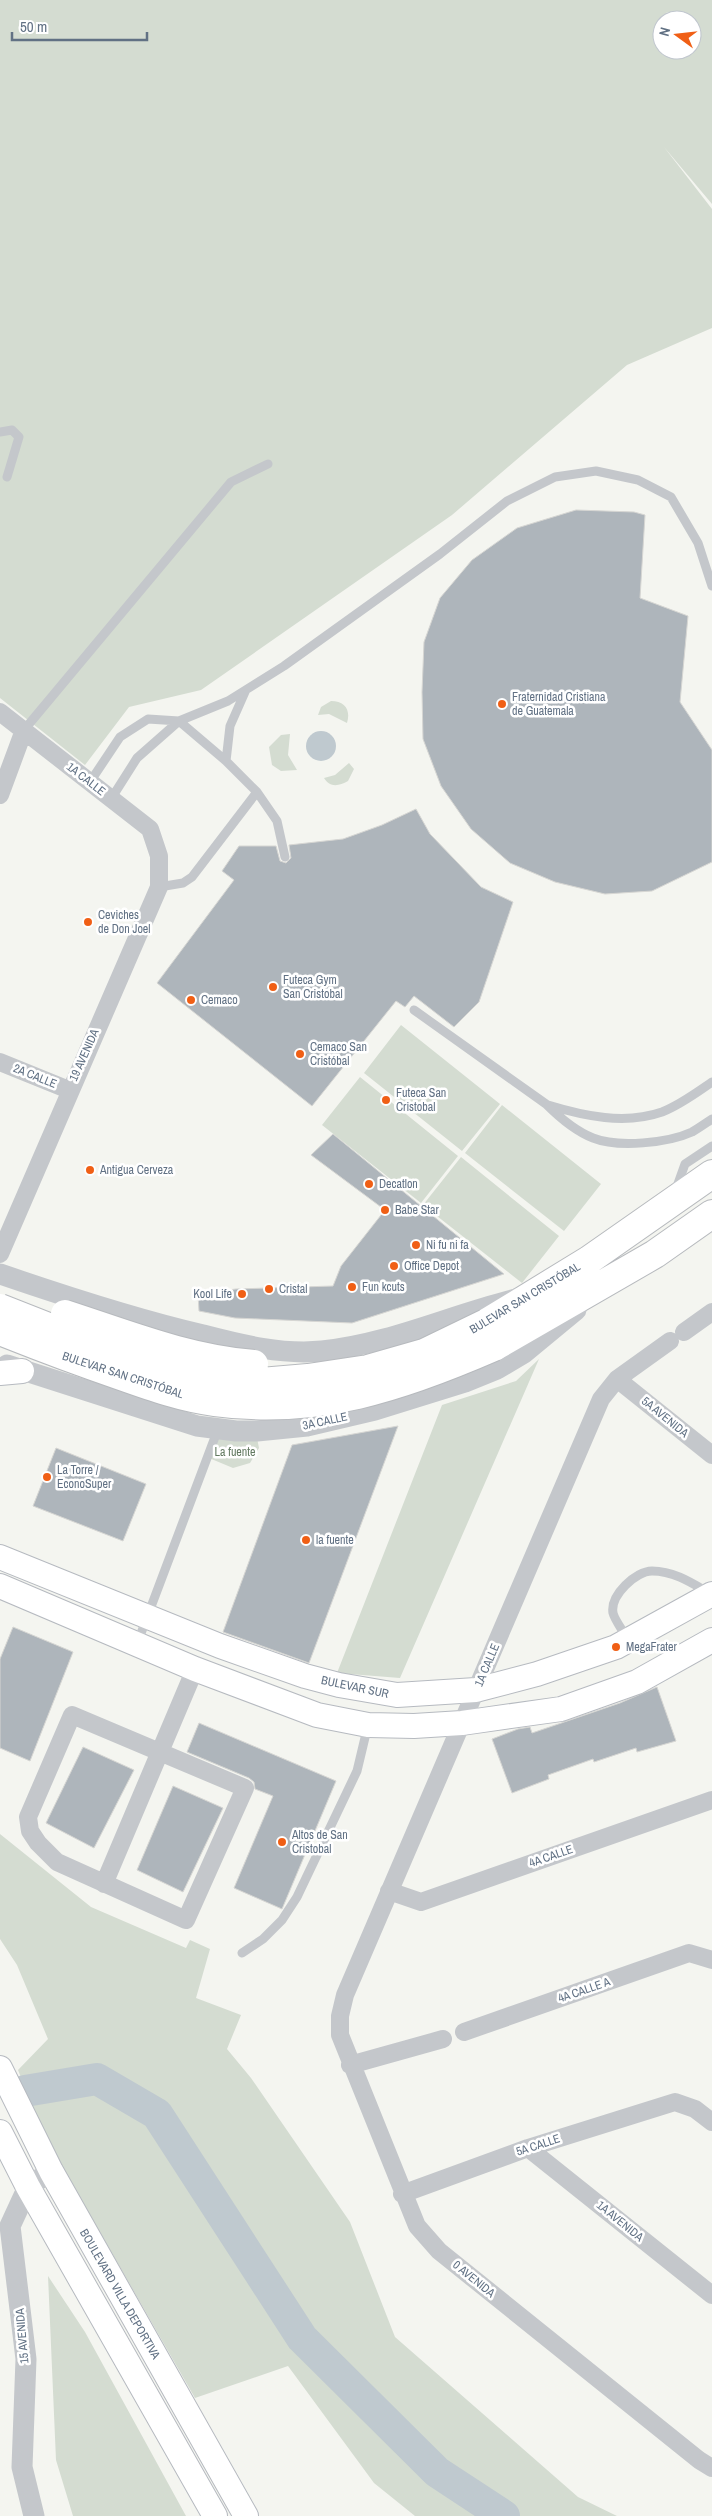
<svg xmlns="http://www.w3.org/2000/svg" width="712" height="2516" font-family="'Archivo Narrow',sans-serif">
	<rect width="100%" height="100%" fill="#f4f5f0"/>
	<path fill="#d4dcd1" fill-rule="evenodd" d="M0,0H712V204L664,147L712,209V328L627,365L452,515L201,690L129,707L85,765L0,698ZM662,20H692V50H662Z
		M331,701C345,701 351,710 347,723L329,714L318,715L321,707Z
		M290,734L288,755L297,770L281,771L272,765L269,747L281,735Z
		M349,763L354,769L348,781C339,786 330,788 324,778L335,775Z
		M401,1025L500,1104L462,1151L364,1073Z
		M360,1077L458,1156L421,1203L322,1125Z
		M502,1105L601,1184L564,1231L465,1153Z
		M461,1157L559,1236L522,1283L423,1205Z
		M539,1359L400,1678L337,1673L442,1405L516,1381Z
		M218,1434L257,1438L259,1448L250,1463L233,1468L209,1458Z
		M0,1834L91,1907L186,1948L190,1940L210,1949L196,1998L241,2015L227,2049L251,2078L350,2222L395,2337L578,2497L617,2516H415L374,2483L288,2366L195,2398L43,2133L18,2070L48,2039L17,1965L0,1939Z
		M48,2276L85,2332L186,2516H73L56,2460Z"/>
	<path fill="#bfc9cf" d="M306 746a15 15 0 1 1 30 0a15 15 0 1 1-30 0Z"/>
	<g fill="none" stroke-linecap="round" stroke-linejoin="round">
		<path stroke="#bfc9cf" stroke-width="32" d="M25,2091L97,2079L157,2114L302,2338L437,2472L504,2516"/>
	</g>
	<path fill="#aeb5bb" stroke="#d6d6d3" d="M576,510L634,512L645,515L640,598L688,616L680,702L712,750V862L652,891L605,894L555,882L510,863L471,829L441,786L423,739L422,692L424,642L440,598L472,560L517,528Z
		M416,809L430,834L481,887L513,902L479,1002L454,1027L414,996L405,1007L396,1001L312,1106L157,983L234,880L222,871L239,846H276L280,861L286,863L291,858L289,845L343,839L382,825Z
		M333,1134L504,1274L352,1323L235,1318L199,1311L198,1294L236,1289L333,1286L341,1266L385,1210L311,1155Z
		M398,1426L309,1663L223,1632L292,1445Z
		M56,1448L146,1484L123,1541L33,1506Z
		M13,1627L73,1652L30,1761L0,1748V1659Z
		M657,1687L676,1741L637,1752L636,1748L594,1762L593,1759L548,1775L549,1779L512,1793L492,1739L518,1729L530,1727L532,1733L620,1703Z
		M199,1723L336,1781L282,1909L234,1888L273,1796L255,1789L254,1782L249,1778L187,1752Z
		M83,1747L134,1770L94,1848L46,1823Z
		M173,1786L223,1808L183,1892L137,1870Z"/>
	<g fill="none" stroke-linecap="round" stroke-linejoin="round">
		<defs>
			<path id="secondary" d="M0,1373L22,1371
				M0,1557L220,1646L305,1676L339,1685L397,1695L476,1690L537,1674L616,1647L712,1594
				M0,1586L195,1669L317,1715L368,1725L414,1726L462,1723L561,1709L637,1682L712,1640
				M0,2068L51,2171L246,2516
				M0,2132L28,2187L215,2516"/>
			<path id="primary" d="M486,1323L589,1260L712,1174
				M494,1347L655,1254L712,1214"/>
		</defs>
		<use href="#secondary" stroke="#b6bac0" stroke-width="26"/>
		<use href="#primary" stroke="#b7babe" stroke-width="30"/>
		<path stroke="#c4c7cb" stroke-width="9" d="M0,432L12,430L19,437L7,477
			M245,692L230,726L226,761L257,792L277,821L285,857
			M24,730L231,482L268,464
			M90,782L120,737L148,719L179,721L226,761
			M111,799L137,758L179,721L228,701L284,666L440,554L507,501L555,477L596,471L638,480L671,497L698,543L712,586
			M159,887L183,883L192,877L257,792
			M414,1010L546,1104C559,1117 575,1131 593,1138C618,1148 668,1143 692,1132C699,1128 706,1123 712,1119
			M548,1105C584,1116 625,1125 662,1112C680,1105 696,1093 712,1082
			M675,1192L685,1164L712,1146
			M628,1640C624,1632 615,1621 613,1613C610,1595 636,1571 652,1571C674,1571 692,1583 709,1593
			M137,1644L218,1429
			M242,1953L263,1939L282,1920L297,1897L357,1771L368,1725"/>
		<path stroke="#c4c7cb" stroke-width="18" d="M0,712L150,829L159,856V887L0,1254
			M0,795L24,730
			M0,1062L69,1090
			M684,1332L712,1312
			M670,1341L617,1379L601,1399L345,1995L340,2016V2035L417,2226L439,2251L699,2460L712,2468
			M617,1379L712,1455
			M72,1715L245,1788L186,1920L57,1862L38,1843L30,1831L28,1817Z
			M104,1884L195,1669
			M389,1891L421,1902L712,1800
			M464,2032L689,1953L712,1960
			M350,2065L443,2039
			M528,2148L712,2295
			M402,2194L528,2148L675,2102L695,2109L712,2122"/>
		<path stroke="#c4c7cb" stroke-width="21" d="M0,1274C67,1297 134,1319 203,1335C241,1345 283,1355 322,1351C390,1344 451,1315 516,1299
			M7,1365L197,1426L236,1431H257L307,1426L375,1410L465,1382L497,1369L524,1353L576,1310
			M34,2516L22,2467L26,2359L10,2226L28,2187L51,2171"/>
		<use href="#secondary" stroke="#fff" stroke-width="24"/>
		<use href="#primary" stroke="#fff" stroke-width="28"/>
		<defs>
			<path id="primary-bridge" d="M0,1308L94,1345L209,1378L248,1383L308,1378L368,1369L424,1353L486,1323
				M65,1314C127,1334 188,1359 254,1364
				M0,1331C40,1347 80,1362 121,1376C152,1387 183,1398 215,1402C317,1416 402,1387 494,1347"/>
		</defs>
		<use href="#primary-bridge" stroke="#b7babe" stroke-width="30" stroke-linecap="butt"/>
		<use href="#primary-bridge" stroke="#fff" stroke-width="28"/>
	</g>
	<g fill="#f05f15" stroke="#fff" stroke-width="2">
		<circle cx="502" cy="704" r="5"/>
		<circle cx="88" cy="922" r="5"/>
		<circle cx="273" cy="987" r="5"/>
		<circle cx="191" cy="1000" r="5"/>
		<circle cx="300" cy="1054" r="5"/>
		<circle cx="386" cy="1100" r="5"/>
		<circle cx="90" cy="1170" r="5"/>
		<circle cx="369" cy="1184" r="5"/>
		<circle cx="385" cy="1210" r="5"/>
		<circle cx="416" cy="1245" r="5"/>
		<circle cx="394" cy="1266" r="5"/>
		<circle cx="352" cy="1287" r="5"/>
		<circle cx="269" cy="1289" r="5"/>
		<circle cx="242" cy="1294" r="5"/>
		<circle cx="47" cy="1477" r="5"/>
		<circle cx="306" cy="1540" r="5"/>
		<circle cx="616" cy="1647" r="5"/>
		<circle cx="282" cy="1842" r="5"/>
	</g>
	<g text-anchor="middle" stroke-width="5" stroke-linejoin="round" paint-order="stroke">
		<g font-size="12" fill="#617184" stroke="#fff" text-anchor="start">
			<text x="512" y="701">Fraternidad Cristiana<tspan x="512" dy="14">de Guatemala</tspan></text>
			<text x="98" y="919">Ceviches<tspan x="98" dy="14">de Don Joel</tspan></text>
			<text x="283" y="984">Futeca Gym<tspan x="283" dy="14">San Cristobal</tspan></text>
			<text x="201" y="1004">Cemaco</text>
			<text x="310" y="1051">Cemaco San<tspan x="310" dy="14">Cristóbal</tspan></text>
			<text x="396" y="1097">Futeca San<tspan x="396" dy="14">Cristobal</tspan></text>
			<text x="100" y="1174">Antigua Cerveza</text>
			<text x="379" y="1188">Decatlon</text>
			<text x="395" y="1214">Babe Star</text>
			<text x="426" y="1249">Ni fu ni fa</text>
			<text x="404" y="1270">Office Depot</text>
			<text x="362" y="1291">Fun kcuts</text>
			<text x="279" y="1293">Cristal</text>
			<text x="232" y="1298" text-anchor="end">Kool Life</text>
			<text x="57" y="1474">La Torre /<tspan x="57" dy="14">EconoSuper</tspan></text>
			<text x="316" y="1544">la fuente</text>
			<text x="626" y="1651">MegaFrater</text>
			<text x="292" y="1839">Altos de San<tspan x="292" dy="14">Cristobal</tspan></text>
		</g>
		<g font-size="12" fill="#617184" stroke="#fff">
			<text transform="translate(86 779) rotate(38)" y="4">1A CALLE</text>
			<text transform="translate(84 1055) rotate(-66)" y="4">19 AVENIDA</text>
			<text transform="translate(35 1076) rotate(22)" y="4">2A CALLE</text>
			<text transform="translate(525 1298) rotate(-31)" y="4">BULEVAR SAN CRISTÓBAL</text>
			<text transform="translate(123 1375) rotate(18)" y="4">BULEVAR SAN CRISTÓBAL</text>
			<text transform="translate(665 1417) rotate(39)" y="4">5A AVENIDA</text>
			<text transform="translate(325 1421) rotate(-12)" y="4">3A CALLE</text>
			<text transform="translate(487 1665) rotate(-67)" y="4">1A CALLE</text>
			<text transform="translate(355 1687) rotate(12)" y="4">BULEVAR SUR</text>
			<text transform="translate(551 1856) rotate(-19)" y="4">4A CALLE</text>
			<text transform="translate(584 1990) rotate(-19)" y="4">4A CALLE A</text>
			<text transform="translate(538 2145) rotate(-18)" y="4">5A CALLE</text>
			<text transform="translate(620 2221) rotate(39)" y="4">1A AVENIDA</text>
			<text transform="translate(474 2279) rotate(39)" y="4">0 AVENIDA</text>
			<text transform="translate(120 2294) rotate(60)" y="4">BOULEVARD VILLA DEPORTIVA</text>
			<text transform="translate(22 2336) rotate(-95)" y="4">15 AVENIDA</text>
		</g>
		<g font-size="12" fill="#637a61" stroke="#fff">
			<text x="235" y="1456">La fuente</text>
		</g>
	</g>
	<g transform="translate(677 35) rotate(285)"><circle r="24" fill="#ffffff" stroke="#c0c6ce"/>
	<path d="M0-4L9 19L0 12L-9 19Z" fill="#f05f15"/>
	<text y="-8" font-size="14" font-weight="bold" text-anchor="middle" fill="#617184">N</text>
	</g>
	<path d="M12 32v8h135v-8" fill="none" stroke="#617184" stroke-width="2.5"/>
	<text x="20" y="32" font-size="15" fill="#617184" stroke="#ffffff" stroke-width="4" paint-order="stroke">50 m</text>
</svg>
